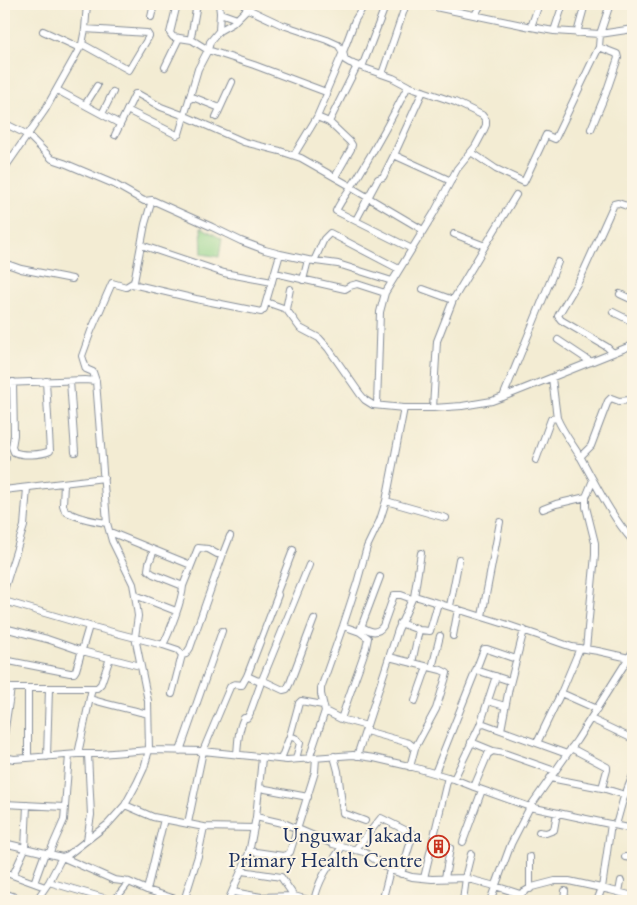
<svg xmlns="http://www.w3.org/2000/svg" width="637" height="905" font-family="'EB Garamond',serif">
	<rect width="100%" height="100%" fill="#fcf5e5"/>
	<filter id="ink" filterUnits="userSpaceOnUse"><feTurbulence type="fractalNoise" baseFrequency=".02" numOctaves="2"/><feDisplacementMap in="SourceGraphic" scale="10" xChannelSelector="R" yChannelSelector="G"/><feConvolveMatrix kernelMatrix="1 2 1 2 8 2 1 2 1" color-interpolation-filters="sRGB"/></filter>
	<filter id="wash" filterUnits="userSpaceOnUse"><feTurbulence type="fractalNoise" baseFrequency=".0096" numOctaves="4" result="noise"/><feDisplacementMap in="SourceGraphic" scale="20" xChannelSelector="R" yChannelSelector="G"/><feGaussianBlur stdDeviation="1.12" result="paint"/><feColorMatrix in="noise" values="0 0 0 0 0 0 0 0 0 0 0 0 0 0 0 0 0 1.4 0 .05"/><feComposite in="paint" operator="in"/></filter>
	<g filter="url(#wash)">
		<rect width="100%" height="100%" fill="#f3ecd3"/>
		<path fill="#92d38a" stroke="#568174" d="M201,227L222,239L219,257L202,254Z"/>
	</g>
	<g filter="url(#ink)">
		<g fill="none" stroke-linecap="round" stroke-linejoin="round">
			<defs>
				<path id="minor" d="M177,4L170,33L173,37L192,40
					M197,4L191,37L192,40L208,50L254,65L326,92L327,94L317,117L294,155
					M219,4L220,13L219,31
					M243,4L248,9L280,24L327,40L338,45L343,52L345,60L350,63L393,78L408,86L455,102L482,115L486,120V125L483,132L475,147L457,169L434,213L385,293L380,312L377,405
					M421,4L531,27L554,31L600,34L633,29
					M220,13L237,19
					M475,15L481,4
					M151,17L154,4
					M531,27L539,4
					M43,31L80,48
					M554,31L563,4
					M577,33L585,4
					M82,44L129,70L148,38L149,36L147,33L85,29
					M165,67L179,38
					M362,67L386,4
					M382,74L406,4
					M408,86C393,116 377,145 359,175C352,187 342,198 336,211L412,249
					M57,90L120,124
					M423,91L394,155L451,181
					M326,92L343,52L355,20L365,4
					M190,96L220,108
					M85,105L97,86
					M127,110L177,135L179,134L198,69L208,50L210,42L219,31L233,23L252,4
					M102,114L113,92
					M216,117L232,82
					M317,117L329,122L350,142L352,145L351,149L335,177
					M329,122L356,68L353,64
					M4,123L28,135L52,159L64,163L114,184L144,201L152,200L212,227L241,241L265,250L280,254L308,260L338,264L392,281
					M591,129L606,93L618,58L617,54L599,47
					M115,135L135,94H138L161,107L185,116L244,142L280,151L301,158L352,187
					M471,152L496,169L524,182L546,135L555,139L599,47L600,34L610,4
					M4,169L45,110L82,44L85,29L87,4
					M352,188L423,230
					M356,220L378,179L383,177L394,155
					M141,245L224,273L272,282
					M485,246L516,195
					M314,261L324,239L330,233L399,269
					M4,263L21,269L72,279
					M275,273L345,289L350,286L357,284L385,293
					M303,280L308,260
					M132,284L196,299L261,312L264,309L266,302L280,254
					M423,289L453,300L437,341L433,408
					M620,294L633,300
					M453,300L485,246L454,234
					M266,302L286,309L300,328L319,338L328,348L360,394L365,400L373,405L404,408H433L462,406L492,401L503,397L633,345
					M286,309L290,289
					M613,312L633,322
					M558,340L591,362
					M613,353L607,347L561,320L558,316L559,314L581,277L614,204L618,203L633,208
					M552,378L557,418
					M70,381L75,452
					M13,382L14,435L12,447L14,452C23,456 41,455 50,451L46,381
					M4,383L85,380L96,381
					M503,397L558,262
					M580,457L591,446L608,401L611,398L619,401L630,400L633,395
					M4,458H6
					M536,460L551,419L557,418C563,432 573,445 581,458C596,485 613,519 633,541
					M64,483L63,505L65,511C77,518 93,521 107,523
					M4,490L104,478
					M386,501L446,518
					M543,509L556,504L586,497
					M110,532L191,565
					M154,550L149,563L148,570L153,574L183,586
					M4,590L24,526L27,488
					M135,595L176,611
					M414,597H418L505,624L572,647L598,651L629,658
					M4,601L89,626L163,645C170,631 182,601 183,586L198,548L208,549L217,554H223L230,536
					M450,606L459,559
					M482,616L500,522
					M400,623L419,630L412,663
					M362,627C369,631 377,635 383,626L394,595H401L412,599
					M4,628L47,639L82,651L140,666
					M360,630L380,577
					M419,630L430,631L438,603
					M453,636L458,609
					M163,645L178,650L182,655
					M586,649L595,555V543L586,507V497L593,480
					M389,657L441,670L447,673L446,677L436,709L415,748
					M4,660L70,673H74L76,670L89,626
					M432,668L440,636
					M476,670L484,649H487L516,659
					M247,676L258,681L262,680L309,565
					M4,686L11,688H97L101,684L110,658
					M28,688V758
					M561,693L597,709
					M172,694L182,655L186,654L190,648L223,554
					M90,699C109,705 129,709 148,714
					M415,701L427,667
					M488,701L505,706
					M341,719L366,648L368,638L360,632L343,626
					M591,719L633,739
					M480,725L484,724L567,754
					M367,726L341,719L325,711L321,694V688L343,626L357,583L367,547L380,520L386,501L404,408
					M501,730L509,688L524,630
					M366,731L409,743L415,748L410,767
					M4,735L11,688
					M290,736L297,739L300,743L296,759
					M471,742L493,751
					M537,743L561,693L580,648
					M571,748L607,767V770L602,788
					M180,751L222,631
					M78,754L92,688
					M237,755C238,743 238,729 244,718H247L250,713L262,680L283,690L287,689L290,683L314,619
					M334,756L338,771L343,813L365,821
					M357,756L398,630L412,599L414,597L421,553
					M4,757L14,759L78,754H100L149,750L203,751L287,760L353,755L374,758L413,767L454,779L474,787L530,807L633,829
					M47,757L49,688
					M281,759L290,736L299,703L301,701L323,705
					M309,759L325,711
					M435,773L476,670L510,681
					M550,778L602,788L625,795
					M454,779L480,725L496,676
					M474,787L488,754L493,751L504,753L555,771
					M260,788L308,797
					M4,804L64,807
					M125,805L153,817L204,827L254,828
					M256,817L286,824L333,844L364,852L390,870L412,877L432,879L465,878L495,886L520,894L523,901
					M188,823L203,751L230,687C234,682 237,685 242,685L247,676L278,595L277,592L293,550
					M616,825L623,800L633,775
					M539,832L546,833L554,830L557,813
					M87,840L91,815L88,754
					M463,842L482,790
					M4,843L62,857L114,880L129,882L147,890L182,901
					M355,850L381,818L413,834L401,874
					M249,851L283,856L287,855L290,852L315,772L316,758
					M49,854L64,820L69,755
					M530,857V889
					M625,857L633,858
					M242,871L281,877L294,896
					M4,872L45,887
					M13,875L25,849L27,805
					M424,878L448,777
					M445,878L450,848
					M465,878L471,854
					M49,882L114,901
					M34,883L45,853
					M147,890L164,819
					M233,892L261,897L294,896L312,901
					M619,892L621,881
					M4,893L26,901
					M520,894L532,887L555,881H569L610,890L633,896
					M383,898L390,870
					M36,901L49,882L62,857L68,855L108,824L125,805L137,783L144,768L149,750L148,701L135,637L138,616L135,595L133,584L112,541L107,523L96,381L93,372L86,369L82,356L91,331L112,283L126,287L134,282L145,224L152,200
					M114,901L129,882
					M184,901L198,856L204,827
					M228,901L249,853L256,817L262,758
					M314,901C319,878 329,866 342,847
					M463,901L466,878
					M490,901L511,844L530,807L577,740L633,651
					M564,901L565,891
					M597,901L602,888L611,824"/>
			</defs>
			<use href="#minor" stroke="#878e98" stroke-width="8"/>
			<use href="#minor" stroke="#fff" stroke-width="6"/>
		</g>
	</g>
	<defs>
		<symbol id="building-ring" viewBox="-11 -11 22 22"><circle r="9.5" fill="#fcf5e5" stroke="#c8321e" stroke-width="1.5"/><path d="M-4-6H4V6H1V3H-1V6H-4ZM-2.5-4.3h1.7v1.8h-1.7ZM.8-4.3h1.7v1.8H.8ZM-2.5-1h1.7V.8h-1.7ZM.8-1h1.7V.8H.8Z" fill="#c8321e"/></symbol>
	</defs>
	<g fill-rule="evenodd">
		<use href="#building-ring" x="426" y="834" width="25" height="25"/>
	</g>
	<g text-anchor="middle" stroke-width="4" stroke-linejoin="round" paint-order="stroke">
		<g font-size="22" fill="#1b2f5e" stroke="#fcf5e5" text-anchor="end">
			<text x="422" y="842">Unguwar Jakada<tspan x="422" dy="25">Primary Health Centre</tspan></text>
		</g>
	</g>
	<rect width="637" height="905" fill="none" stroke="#fcf5e5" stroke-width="20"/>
</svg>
